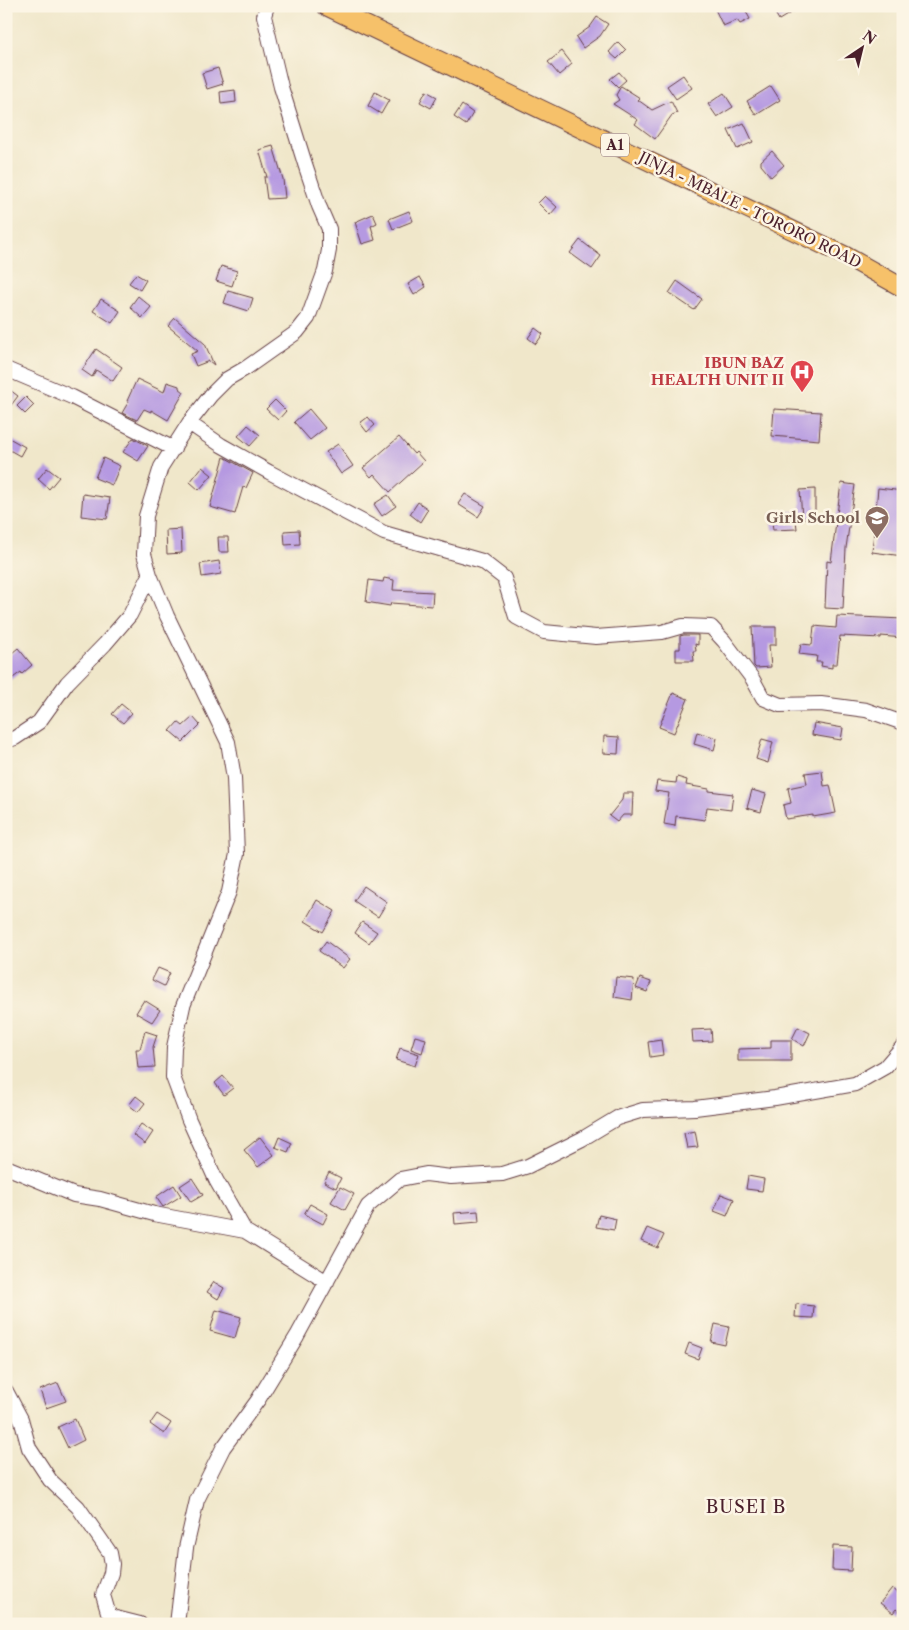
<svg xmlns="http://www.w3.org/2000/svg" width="909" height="1630" font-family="'Libre Caslon Text',serif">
	<rect width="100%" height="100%" fill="#fcf5e5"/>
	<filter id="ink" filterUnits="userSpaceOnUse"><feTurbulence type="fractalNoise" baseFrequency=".02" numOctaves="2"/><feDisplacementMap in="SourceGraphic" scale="10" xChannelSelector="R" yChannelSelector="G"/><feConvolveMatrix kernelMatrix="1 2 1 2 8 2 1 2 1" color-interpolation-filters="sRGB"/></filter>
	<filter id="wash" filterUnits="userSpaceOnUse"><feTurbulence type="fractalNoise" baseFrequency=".0096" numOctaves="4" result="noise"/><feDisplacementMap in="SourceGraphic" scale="20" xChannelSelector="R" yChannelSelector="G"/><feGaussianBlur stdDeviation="1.12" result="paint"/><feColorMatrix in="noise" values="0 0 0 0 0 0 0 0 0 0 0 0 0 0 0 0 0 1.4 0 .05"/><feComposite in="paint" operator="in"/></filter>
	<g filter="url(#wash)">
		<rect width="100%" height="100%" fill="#f0e7ca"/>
		<g id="blocks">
			<path fill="#b599e1" d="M721,6H743L750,19L740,24L737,20L723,26L715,9Z
				M771,6H802L779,20Z
				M597,17L608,24L600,36L583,48L576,37L590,27Z
				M618,42L626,50L617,59L609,52Z
				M562,51L572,64L559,75L548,62Z
				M218,68L223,84L207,89L202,73Z
				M619,72L626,80L618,87L610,79Z
				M683,75L692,88L676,99L667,86Z
				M621,86L640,98L638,100L652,110L671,101L677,113L672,115L655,139L635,124L638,120L613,104L619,100L616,95Z
				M771,86L780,100L756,115L747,101Z
				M235,90L236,102L221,104L220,92Z
				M426,91L437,97L431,108L420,102Z
				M375,92L389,100L381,114L368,106Z
				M724,93L733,107L717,117L708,104Z
				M462,105L473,113L466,125L454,117Z
				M744,123L753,142L737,149L728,130Z
				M273,146L283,179L285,198L267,199L264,177H267L259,150Z
				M772,151L784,165L771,177L761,165V161Z
				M545,196L557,207L550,215L538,203Z
				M409,211L413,221L393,229L389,219Z
				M373,214L377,223L371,226L375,240L362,244L355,222Z
				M580,240L601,256L592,269L570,253Z
				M221,266L237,271L232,286L216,281Z
				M136,274L146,280L140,290L129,283Z
				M420,277L426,287L414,295L408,284Z
				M677,281L702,299L694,310L669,293Z
				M228,291L253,298L249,311L224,303Z
				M138,296L151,307L142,318L130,307Z
				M101,299L120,311L112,323L93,311Z
				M175,318L205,344L214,365L209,361L196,366L191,354L198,351L168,326Z
				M535,328L543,334L536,344L528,338Z
				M96,349L122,367L113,381L96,370L92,377L82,370Z
				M137,379L164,392L167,382L179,386V388L184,392L168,420L151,410V412L144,409L137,420L122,413L129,401H127Z
				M6,387L18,396L6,412Z
				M26,397L34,405L25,414L17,406Z
				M275,400L286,411L278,420L266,409Z
				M309,409L325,428L310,440L294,422Z
				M774,409L821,412L819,440L772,436Z
				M368,417L375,425L367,432L360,423Z
				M248,425L260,435L250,446L238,436Z
				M399,437L414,454L416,452L424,461L390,492L374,474L371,477L363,468Z
				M9,438L25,447L20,456L6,448V444Z
				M133,438L148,446L138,461L123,452Z
				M338,444L353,466L341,474L326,452Z
				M224,457L253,473L246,488L243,487L235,514L210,507Z
				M103,458L120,466L112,485L95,478Z
				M202,467L212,475L199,490L190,482Z
				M47,468L59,477L49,489L38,479Z
				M841,483L855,485L846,548L843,609L825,608L827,561L831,562Z
				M878,488L903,491V556L872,552Z
				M815,489V518H802L800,490Z
				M83,494L110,498L107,519L81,516Z
				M465,494L485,506L478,517L458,504Z
				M388,495L396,506L382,516L374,504Z
				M418,502L428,509L420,522L410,514Z
				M795,511L797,529L773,530L771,513Z
				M181,529L182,553L167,554L166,530Z
				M299,530L300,544L285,545L284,531Z
				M218,537H228L229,552H219Z
				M219,561L221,574L202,577L200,564Z
				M384,578L394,580L393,590L433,592L432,606L391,603L390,606L366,602L369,580L383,582Z
				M837,616L903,619V638L881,636V638L840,636L837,664H832V668L821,666L822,662H816L817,656L799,654L801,644L812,645L814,626L836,628Z
				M752,627H776V645H769L771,667L756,668L754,666Z
				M684,635H698V645L695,644L696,651H693L694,661H676V649H680V636Z
				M18,648L32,665L22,674L21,672L6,683V658Z
				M673,693L688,699L674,733L659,727Z
				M121,704L132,713L123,723L112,714Z
				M193,717L200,725L183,742L170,731L178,722L183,726Z
				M814,723L843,728L841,740L812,735Z
				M697,732L717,738L714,750L694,744Z
				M604,736L619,737L618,754L603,753Z
				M762,739L773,742L768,763L756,759Z
				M822,771L824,786L830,785L836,813L813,817V815L786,819L783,805L791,803L788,788L807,784L805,773Z
				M677,777L687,780L686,785L709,789V791L733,794L731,810L707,807L705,820L676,816L675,826L664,824L669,793L655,791L657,781L676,783Z
				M752,790L766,794L761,812L747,808Z
				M623,793H633L632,815H623L617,822L609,816L622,800Z
				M364,886L387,902L378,917L354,901Z
				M317,900L335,911L323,932L305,921Z
				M362,922L377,932L369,943L355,933Z
				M326,941L350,959L343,968L319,951Z
				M158,968L170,973L164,986L152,980Z
				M616,977L634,979L632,1000L614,997Z
				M640,978L651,982L647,992L636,988Z
				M144,1000L160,1010L152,1022L136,1013Z
				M798,1027L810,1033L804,1046L792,1039Z
				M711,1029L712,1041L693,1042L692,1030Z
				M145,1031L157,1035L153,1047L155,1067L138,1068L136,1049H140Z
				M415,1036L426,1039L422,1053L411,1049Z
				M661,1040L663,1055L650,1057L648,1042Z
				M771,1040H791V1061H738V1049L771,1048Z
				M400,1048L419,1054L415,1066L396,1060Z
				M223,1076L233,1088L224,1095L215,1083Z
				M136,1096L145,1103L138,1112L129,1105Z
				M141,1124L153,1132L145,1144L133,1135Z
				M695,1131L698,1147L687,1148L684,1133Z
				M260,1137L274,1155L258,1167L244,1150Z
				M279,1137L292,1143L288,1152L275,1147Z
				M329,1172L341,1178L336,1188L324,1182Z
				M748,1176L764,1179L762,1191L746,1189Z
				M192,1178L203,1195L191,1202L180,1186Z
				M174,1185L181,1196L163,1207L156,1197Z
				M340,1187L354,1194L345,1210L331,1202Z
				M721,1194L734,1199L727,1216L714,1211Z
				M310,1204L328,1214L323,1224L304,1214Z
				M478,1211L479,1222L455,1224L454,1213Z
				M599,1215L616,1219L614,1230L596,1227Z
				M647,1228L664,1235L658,1248L641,1241Z
				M214,1282L224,1288L218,1299L207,1292Z
				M796,1304L814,1306L813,1318L795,1317Z
				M216,1310L241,1317L235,1338L210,1331Z
				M715,1324L729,1327L725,1345L711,1342Z
				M689,1343L702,1348L698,1359L685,1354Z
				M58,1383L66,1401L46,1408L40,1390Z
				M157,1414L171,1423L164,1434L150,1424Z
				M75,1419L84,1440L68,1448L58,1427Z
				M833,1546L852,1547L851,1571L832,1570Z
				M892,1588L903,1597V1614L896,1609L893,1613L880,1603Z"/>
		</g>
	</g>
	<g filter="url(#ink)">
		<use href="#blocks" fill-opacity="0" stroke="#633d43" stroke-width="1"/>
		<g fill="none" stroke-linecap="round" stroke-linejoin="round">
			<defs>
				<path id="minor" d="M267,6L264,16L281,87L305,164L319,206L329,229V250L325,271L308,318L297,332L246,368L227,379L211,395L189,423L161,467L146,516L144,554L150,575L167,616L228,742L234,778L237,854L229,892L183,1006L174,1047L173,1077L189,1120L216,1180L245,1231L327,1282
					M6,369L72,397L174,449
					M189,423L221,445L269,472L384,533L482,561L504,578L516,617L544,632L596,637L662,632L683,626L711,627L724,641L752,678L763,698L780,705L821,704L866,710L903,723
					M6,741L15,738L39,722L67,683L105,644L130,615L150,575
					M6,1167L74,1195L100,1199L154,1214L245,1231
					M6,1391L21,1419L29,1448L50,1480L78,1507L110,1553L112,1564L111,1573L103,1595L108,1612L112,1617L140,1624
					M177,1624L186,1548L197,1500L223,1448L258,1400L297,1336L368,1206L400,1179L426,1174L451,1177L502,1174L528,1166L582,1139L617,1118L643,1110L695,1108L775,1098L855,1084L885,1067L903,1046"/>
				<path id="major" d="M326,6L844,255L903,288"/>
			</defs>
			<use href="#minor" stroke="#633d43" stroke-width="16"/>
			<use href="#major" stroke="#633d43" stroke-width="20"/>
			<use href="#minor" stroke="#fff" stroke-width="14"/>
			<use href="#major" stroke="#f6c16b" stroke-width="18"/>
		</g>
	</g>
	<defs>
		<symbol id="hospital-pin" viewBox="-11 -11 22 30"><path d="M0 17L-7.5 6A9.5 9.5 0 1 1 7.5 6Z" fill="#e0444e" stroke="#fcf5e5"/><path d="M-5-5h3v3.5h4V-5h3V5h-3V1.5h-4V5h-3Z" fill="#fff"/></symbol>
		<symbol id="school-pin" viewBox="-11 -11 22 30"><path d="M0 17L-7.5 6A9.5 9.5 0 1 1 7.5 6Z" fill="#8d6e63" stroke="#fcf5e5"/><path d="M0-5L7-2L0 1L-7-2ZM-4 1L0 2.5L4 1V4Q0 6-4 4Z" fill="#fff"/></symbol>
	</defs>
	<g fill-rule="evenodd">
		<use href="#hospital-pin" x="788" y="358" width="28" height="38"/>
		<use href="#school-pin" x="863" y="504" width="28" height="38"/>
	</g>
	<g text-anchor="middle" stroke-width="5" stroke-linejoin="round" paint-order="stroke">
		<rect fill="#fcf5e5" stroke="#7f5f63" stroke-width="1" x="601" y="133.5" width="28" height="23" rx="4"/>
		<g font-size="14" font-weight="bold" fill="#4a1f2b">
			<text x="615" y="150">A1</text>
		</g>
		<g font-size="15" fill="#4a1f2b" stroke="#fcf5e5">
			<text transform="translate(750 210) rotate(26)" y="5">JINJA - MBALE - TORORO ROAD</text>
		</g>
		<g font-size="15" font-weight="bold" fill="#be3a42" stroke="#fcf5e5" text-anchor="end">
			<text x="784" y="368">IBUN BAZ<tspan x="784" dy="17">HEALTH UNIT II</tspan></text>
		</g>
		<g font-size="15" font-weight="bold" fill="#785e54" stroke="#fcf5e5" text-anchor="end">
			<text x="860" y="523">Girls School</text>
		</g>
		<g font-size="18" letter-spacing="1" fill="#4a1f2b" stroke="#fcf5e5">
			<text x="746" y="1513">BUSEI B</text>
		</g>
	</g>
	<rect width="909" height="1630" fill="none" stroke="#fcf5e5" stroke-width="25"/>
	<g transform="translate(862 48) rotate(35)" stroke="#fcf5e5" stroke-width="4" paint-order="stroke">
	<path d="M0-4L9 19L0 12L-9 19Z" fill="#4a1f2b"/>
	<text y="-8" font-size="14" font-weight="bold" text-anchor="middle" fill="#4a1f2b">N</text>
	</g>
</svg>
